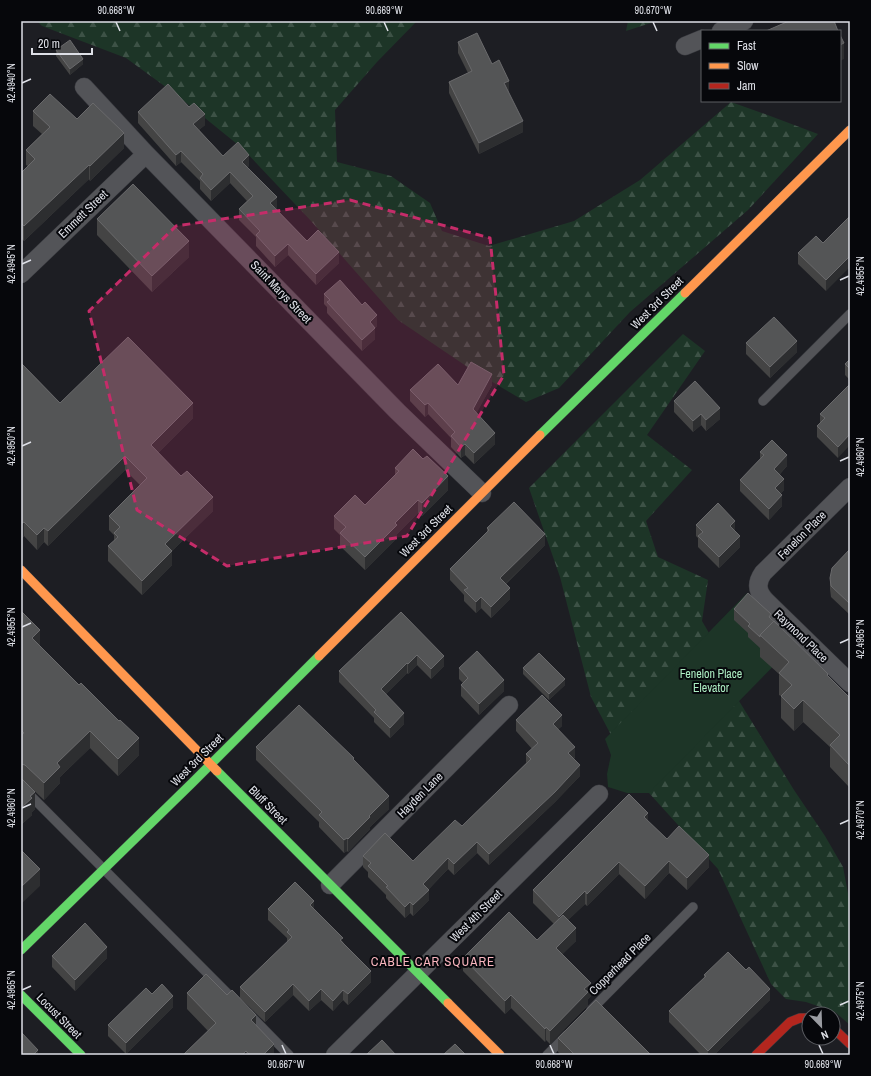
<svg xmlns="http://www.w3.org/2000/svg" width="871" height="1076" font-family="'Archivo Narrow',sans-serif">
	<defs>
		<pattern id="forest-firs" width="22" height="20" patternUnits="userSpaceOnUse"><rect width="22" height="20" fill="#1d3527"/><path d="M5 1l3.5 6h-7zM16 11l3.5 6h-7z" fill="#3d5246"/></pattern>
	</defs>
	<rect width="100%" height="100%" fill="#1d1e23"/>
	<path fill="url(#forest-firs)" d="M37,21H417L377,62L335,110L337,162L391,176L430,203L442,231L489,246L574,221L640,180L731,102L765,114L818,134L748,210L630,312L559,388L526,402L469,368L398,320L311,221L242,148L174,93L126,58L42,26Z
		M628,21H657L626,31Z
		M683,334L705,351L647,435L692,470L646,521L658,557L708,580L702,621L709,633L739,701L794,790L825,836L843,867L850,904V1025L835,1012L806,1002L786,999L771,984L718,869L649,793L610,733L591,697L560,577L529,488Z"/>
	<path fill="#1d3527" d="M747,593L797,642L649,793H627L608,787L607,774L611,755L605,739Z"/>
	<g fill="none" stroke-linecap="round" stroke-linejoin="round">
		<defs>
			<path id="lane" d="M763,401L850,314
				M21,786L236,1002
				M591,1010L693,907
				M248,1013L289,1055
				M547,1055L567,1035"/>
			<path id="street" d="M721,31L744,21
				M685,46L702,39
				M84,87L146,154L397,411L482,493
				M21,274L146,154
				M850,487L763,573C756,583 757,592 766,601L850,683
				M330,885L509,705
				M335,1055L599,794"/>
			<path id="fast" d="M540,435L685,293
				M217,771L448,1003
				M21,950L192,783L319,656
				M21,995L81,1055"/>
			<path id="slow" d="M685,293L850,130
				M21,570L217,771
				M319,656L540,435
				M448,1003L500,1055"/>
			<path id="jam" d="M833,1028L850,1044
				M756,1055L790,1022L800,1018H809"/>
		</defs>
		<use href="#lane" stroke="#3a3b40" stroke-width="10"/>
		<use href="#street" stroke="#3a3b40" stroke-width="19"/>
		<use href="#fast" stroke="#3a3b40" stroke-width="10"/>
		<use href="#slow" stroke="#3a3b40" stroke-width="10"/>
		<use href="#jam" stroke="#3a3b40" stroke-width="10"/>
		<use href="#lane" stroke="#535458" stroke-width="9"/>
		<use href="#street" stroke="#535458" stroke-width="18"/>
		<use href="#fast" stroke="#63d668" stroke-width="9"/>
		<use href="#slow" stroke="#ff974d" stroke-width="9"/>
		<use href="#jam" stroke="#b3261e" stroke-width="9"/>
	</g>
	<path fill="#444" d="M458,42L492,64L509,92H508L523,132L479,154L449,93V82L468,73L458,53Z
		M56,50L83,64L70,75L56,56Z
		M189,107L205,125L199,130L223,156L249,166L247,167L277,208L276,209L307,241L339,263L316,285L288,255L275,267L256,246V237L239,220V209L247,201L230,183L211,201L200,189V181L181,162L176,166L138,123V112Z
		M33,111L77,119L124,148L90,181L89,179L24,241L21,238V173L28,166L26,165V150L42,134L33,126Z
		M850,216L826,291L798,264V253L823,243Z
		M97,219L189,257L152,292L97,235Z
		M324,294L377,326L375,328V339L362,351L327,313V307L324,304Z
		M746,343L797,352L770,378L746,354Z
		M850,359V380L845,375V364Z
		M21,363L60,403L193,418L158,453L213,511L172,551V565L142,595L108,561V546L114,541V535L109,530V516L140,485L125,470L48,546L44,542L37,550L24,536L21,539Z
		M850,384L838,458L817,437V426L820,423V414Z
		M458,385H492L476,413L495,444L474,464L465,455L461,458L451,447V438L428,414L425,417L410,401V390Z
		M674,401L720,419L706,431L701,425L693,432L674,412Z
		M760,452L787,466L780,474L784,490L781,493L782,506L769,520L740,491V480L760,459Z
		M395,468L448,490L422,516L418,513L397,534V538L365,570L340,546V535L334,529V516L365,505L395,475Z
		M696,525L735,531L740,547L719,568L698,547V538L696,536Z
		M487,528L545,545L506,584L510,599L491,618L481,608L476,613L464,601V595L450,580V569L487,532Z
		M850,549L849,614L831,597L830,589V578Z
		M734,609L771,618L828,677L850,698V786L849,787L830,767V747L803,722L794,731L781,718V696L779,695V674L760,657V648L748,637V633L734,620Z
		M21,611L40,646L139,755L118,776L90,748L60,777V783L44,800L27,784L35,809L32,812V815L21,825Z
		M401,612L444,666L431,679L417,665L408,674L407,673L386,694L404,724L390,738L374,722V718L339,682V671Z
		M459,668L504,691L479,715L461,696V685L463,683L459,679Z
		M523,668L565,685L549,700L523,674Z
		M516,720L562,726L558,729L575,757L574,759L580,776L555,802L489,865L477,853L454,875L448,869L429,889V900L413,916L410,913L405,918L386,898V895L368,877V872L363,867V856L413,861L462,826L526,763V754L532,749L516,731Z
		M256,747L354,760L389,809L370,827V829L348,852L347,851L344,853L319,827V822L256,760Z
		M648,821L667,839L709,867L687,890L669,873L645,899L619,874L587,906L585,904L568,920L576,941L562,954L591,996L588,999V1005L550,1044L546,1040L545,1042L511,1008L505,1014L463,971V958L537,940L554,924L533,903V890Z
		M268,909H314L343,942L371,982L348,1005L343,1000L333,1011L321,1000L309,1011L293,995L265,1022L240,998V987L287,942V938L268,920Z
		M52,956L107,958L75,991L52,967Z
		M704,975L770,1000L714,1055H701L669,1022V1011L704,978Z
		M187,993L256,1026L274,1055H183L208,1031L187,1009Z
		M152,994L173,1007L126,1054L108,1036V1025Z
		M558,1038L651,1055H561L558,1052Z"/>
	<path fill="#2d2e30" d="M844,43V59L840,61V45Z
		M83,59V64L70,75V69Z
		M509,81V92L504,94V83Z
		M205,114V125L193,135V124Z
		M523,121V132L479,154V143Z
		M124,133V148L90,181V166Z
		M181,151V162L176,166V155Z
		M249,155V166L242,172V162Z
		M89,165V179L24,241V226Z
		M230,172V183L211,201V190Z
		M277,197V208L270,214V203Z
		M189,241V257L152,292V276Z
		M288,244V255L275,267V256Z
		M339,252V263L316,285V274Z
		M850,256V267L826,291V280Z
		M377,315V326L370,333V322Z
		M375,328V339L362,351V340Z
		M797,341V352L770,378V367Z
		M492,374V385L473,420V409Z
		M193,403V418L151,460V445Z
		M428,403V414L425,417V405Z
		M720,408V419L706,431V420Z
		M701,414V425L693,432V421Z
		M495,433V444L474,464V453Z
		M850,434V445L838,458V447Z
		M465,444V455L461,458V447Z
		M787,455V466L774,480V469Z
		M125,456V470L48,546V531Z
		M448,476V490L422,516V503Z
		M784,479V490L775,499V488Z
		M782,495V506L769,520V509Z
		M213,497V511L172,551V565L142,595V581L165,544Z
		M418,500V513L397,534V538L365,570V557L395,523Z
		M735,521V532L730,526Z
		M24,522V536L21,539V524Z
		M44,528V542L37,550V535Z
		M545,534V545L500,589V578Z
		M740,536V547L719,568V557Z
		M510,588V599L491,618V607Z
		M481,597V608L476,613V602Z
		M850,602V613L849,614V603Z
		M40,630V647L32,638Z
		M417,655V665L408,674V664Z
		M444,656V666L431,679V669Z
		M407,663V673L381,699V689Z
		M565,679V685L549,700V694Z
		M504,680V691L479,715V704Z
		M803,700V722L794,731V709Z
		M404,713V724L390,738V728Z
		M562,715V726L553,735V724Z
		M90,731V748L60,777V783L44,800V783L57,763Z
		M139,738V755L118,776V759Z
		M575,747V757L568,764V753Z
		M850,764V786L849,787V765Z
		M580,765V776L555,802L489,865V854Z
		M35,792V809L32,812V815L21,825V808Z
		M389,796V809L370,827V829L348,852V839L369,816Z
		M648,813V826L644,817Z
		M347,838V851L344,853V840Z
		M477,842V853L454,875V864Z
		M709,855V867L687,890V878Z
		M448,858V869L423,895V884Z
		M669,861V873L645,899V886Z
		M619,862V874L587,906V894Z
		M40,869V886L21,904V887Z
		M429,890V900L413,916V905Z
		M585,891V904L559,929V917Z
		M314,901V911L310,905Z
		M410,902V913L405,918V907Z
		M576,928V941L556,961V948Z
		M107,947V958L75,991V980Z
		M371,971V982L348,1005V994Z
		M591,983V996L588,999V1005L550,1044V1031L584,989Z
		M293,984V995L265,1022V1012Z
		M321,989V1000L309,1011V1001Z
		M770,989V1000L714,1055H708V1051Z
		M343,990V1000L333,1011V1001Z
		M511,995V1008L505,1014V1001Z
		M173,996V1007L126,1054V1043Z
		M256,1015V1031L251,1020Z
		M546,1027V1040L545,1042V1029Z
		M274,1044V1055H263Z
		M38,1050V1055H33Z
		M246,1051V1055H242Z"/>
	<path fill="#545556" stroke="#6a6a6c" d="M789,21H834L838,31H766Z
		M477,33L492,64L499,60L509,81L504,83L523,121L479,143L449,82L472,71L458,42Z
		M840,35L844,43L840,45Z
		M70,40L83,59L70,69L56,50Z
		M168,84L189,107L194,103L205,114L193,124L223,156L238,142L249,155L242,162L277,197L270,203L307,241L318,230L339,252L316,274L288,244L275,256L256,235L260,231L239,209L253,196L230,172L211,190L200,178L203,174L181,151L176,155L138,112Z
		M50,94L77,119L93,103L124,133L90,166L89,165L24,226L21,223V173L35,159L26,150L50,127L33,111Z
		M133,184L189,241L152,276L97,219Z
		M850,216V256L826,280L798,253L816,236L823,243Z
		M340,280L362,305L365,302L377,315L370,322L375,328L362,340L327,302L330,300L324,294Z
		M774,317L797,341L770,367L746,343Z
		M128,337L193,403L151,445L181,476L187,471L213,497L165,544L172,551L142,581L108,546L118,537L114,533L120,527L109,516L147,478L125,456L48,531L44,528L37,535L24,522L21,524V363L60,403Z
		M850,359V369L845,364Z
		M471,362L492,374L473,409L495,433L474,453L465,444L461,447L451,436L455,432L428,403L425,405L410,390L438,364L458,385Z
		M695,381L720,408L706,420L701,414L693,421L674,401Z
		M850,384V434L838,447L817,426L825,418L820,414Z
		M772,440L787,455L774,469L784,479L775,488L782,495L769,509L740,480L764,455L760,452Z
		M413,449L423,459L427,456L448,476L422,503L418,500L395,523L397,525L365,557L340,533L346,527L334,516L355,495L365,505L399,471L395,468Z
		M514,502L545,534L500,578L510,588L491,607L481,597L476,602L464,590L468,588L450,569L489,530L487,528Z
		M718,503L735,521L730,526L740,536L719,557L698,536L703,532L696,525Z
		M850,549V602L849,603L831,586L830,578L832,568Z
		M748,593L771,614L769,617L778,625L774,621L760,635V637L748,626L750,624L734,609Z
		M21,611L40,630L32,638L79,685L81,683L119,721L120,720L139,738L118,759L90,731L57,763L60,767L44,783L25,765L21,764V735L24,733L21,730Z
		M401,612L444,656L431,669L417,655L408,664L407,663L381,689L404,713L390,728L374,712L376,710L339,671Z
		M774,621L828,674L827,675L850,698V764L849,765L830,745L840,735L803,700L794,709L781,696L792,685L779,673L789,662L760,635Z
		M477,651L504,680L479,704L461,685L468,678L459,668Z
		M539,653L565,679L549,694L523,668Z
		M542,695L562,715L553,724L575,747L568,753L580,765L555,792L489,854L477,842L454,864L448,858L423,884L429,890L413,905L410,902L405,907L386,887L388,886L368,866L371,863L363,856L385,833L413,861L455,820L462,826L531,759L526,754L538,743L516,720Z
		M299,705L354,758L353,759L389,796L369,816L370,817L348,839L347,838L344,840L319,815L322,812L256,747Z
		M21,778L35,792L30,796L32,798L21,808Z
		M629,794L648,813L644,817L667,839L679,826L709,855L687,878L669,861L645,886L619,862L587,894L585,891L559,917L533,890Z
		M21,850L40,869L21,887Z
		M295,882L314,901L310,905L343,938L340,940L371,971L348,994L343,990L333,1001L321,989L309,1001L293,984L265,1012L240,987L292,937L287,932L289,930L268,909Z
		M509,912L537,940L563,915L576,928L556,948L591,983L584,989L588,992L550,1031L546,1027L545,1029L511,995L505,1001L463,958Z
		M85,923L107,947L75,980L52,956Z
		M728,952L746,970L749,967L770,989L708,1051L669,1011L706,976L704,975Z
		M206,974L227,995L232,990L256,1015L251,1020L274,1044L263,1055H250L246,1051L242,1055H183L216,1023L187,993Z
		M162,984L173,996L126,1043L108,1025L146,988L152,994Z
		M596,1000L651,1055H575L558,1038Z
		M21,1032L38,1050L33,1055H21Z
		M382,1040L396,1055H366Z
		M455,1044L466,1055H443Z"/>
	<path fill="#c52c69" fill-opacity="0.2" stroke="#c52c69" stroke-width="3" stroke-dasharray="8 5" stroke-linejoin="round" d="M350,200L490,238L504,375L407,536L227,566L137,510L89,311L176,226Z"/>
	<path fill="none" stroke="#dee0e7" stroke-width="1.5" d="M116,22L120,31M384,22L388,31M653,22L657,31M22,83L31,79M22,264L31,260M840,280L849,276M22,446L31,442M840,461L849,457M22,627L31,623M840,643L849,639M22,808L31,804M840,824L849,820M22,990L31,986M840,1005L849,1001M282,1045L286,1054M550,1045L554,1054M819,1045L823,1054"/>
	<g text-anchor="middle" stroke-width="4" stroke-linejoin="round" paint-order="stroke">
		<g font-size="12" fill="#dee0e7" stroke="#06070b">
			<text transform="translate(83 214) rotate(-44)" y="4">Emmett Street</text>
			<text transform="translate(281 292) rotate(46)" y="4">Saint Marys Street</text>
			<text transform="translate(657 303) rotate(-45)" y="4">West 3rd Street</text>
			<text transform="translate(426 531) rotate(-45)" y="4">West 3rd Street</text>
			<text transform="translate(802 535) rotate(-45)" y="4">Fenelon Place</text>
			<text transform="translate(801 636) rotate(44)" y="4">Raymond Place</text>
			<text transform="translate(197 760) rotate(-45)" y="4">West 3rd Street</text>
			<text transform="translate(420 795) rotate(-45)" y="4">Hayden Lane</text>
			<text transform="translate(268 805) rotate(45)" y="4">Bluff Street</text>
			<text transform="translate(476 916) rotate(-45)" y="4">West 4th Street</text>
			<text transform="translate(620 964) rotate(-45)" y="4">Copperhead Place</text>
			<text transform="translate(59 1016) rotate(45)" y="4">Locust Street</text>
		</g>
		<g font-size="12" fill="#acedc2" stroke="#06070b">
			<text x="711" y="678">Fenelon Place<tspan x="711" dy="14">Elevator</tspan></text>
		</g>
		<g font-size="13" letter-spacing="1" fill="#f9b5be" stroke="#06070b">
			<text x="433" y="966">CABLE CAR SQUARE</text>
		</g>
	</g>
	<rect width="871" height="1076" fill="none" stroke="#06070b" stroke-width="44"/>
	<rect x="701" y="30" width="140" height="72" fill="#06070b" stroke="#5c5e63"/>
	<rect x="709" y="43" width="20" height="6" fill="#63d668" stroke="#5c5e63"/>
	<text x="737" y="50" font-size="12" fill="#dee0e7">Fast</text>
	<rect x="709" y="63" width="20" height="6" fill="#ff974d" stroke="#5c5e63"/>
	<text x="737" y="70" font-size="12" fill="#dee0e7">Slow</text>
	<rect x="709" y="83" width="20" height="6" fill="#b3261e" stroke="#5c5e63"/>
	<text x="737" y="90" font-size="12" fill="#dee0e7">Jam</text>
	<g transform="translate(821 1026) rotate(157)"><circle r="19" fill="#06070b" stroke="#5c5e63"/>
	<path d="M0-3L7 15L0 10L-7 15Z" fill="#9a9ca2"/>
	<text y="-6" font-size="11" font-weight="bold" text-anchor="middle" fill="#dee0e7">N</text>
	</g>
	<path d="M32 48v6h60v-6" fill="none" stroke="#dee0e7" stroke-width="2"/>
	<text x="38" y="48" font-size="12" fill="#dee0e7" stroke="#06070b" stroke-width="3" paint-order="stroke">20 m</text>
	<rect x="22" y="22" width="827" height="1032" fill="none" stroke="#dee0e7" stroke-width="1.5"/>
	<g font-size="10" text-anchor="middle" fill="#dee0e7">
		<text x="116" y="14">90.668°W</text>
		<text x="384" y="14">90.669°W</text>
		<text x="653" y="14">90.670°W</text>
		<text transform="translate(11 83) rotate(-90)" y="4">42.4940°N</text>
		<text transform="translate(11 264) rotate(-90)" y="4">42.4945°N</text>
		<text transform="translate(860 276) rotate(-90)" y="4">42.4955°N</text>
		<text transform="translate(11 446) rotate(-90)" y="4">42.4950°N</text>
		<text transform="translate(860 457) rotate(-90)" y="4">42.4960°N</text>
		<text transform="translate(11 627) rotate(-90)" y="4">42.4955°N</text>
		<text transform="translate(860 639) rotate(-90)" y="4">42.4965°N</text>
		<text transform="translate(11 808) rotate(-90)" y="4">42.4960°N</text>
		<text transform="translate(860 820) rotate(-90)" y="4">42.4970°N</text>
		<text transform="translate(11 990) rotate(-90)" y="4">42.4965°N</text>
		<text transform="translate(860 1001) rotate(-90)" y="4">42.4975°N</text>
		<text x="286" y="1068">90.667°W</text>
		<text x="554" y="1068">90.668°W</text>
		<text x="823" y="1068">90.669°W</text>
	</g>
</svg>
